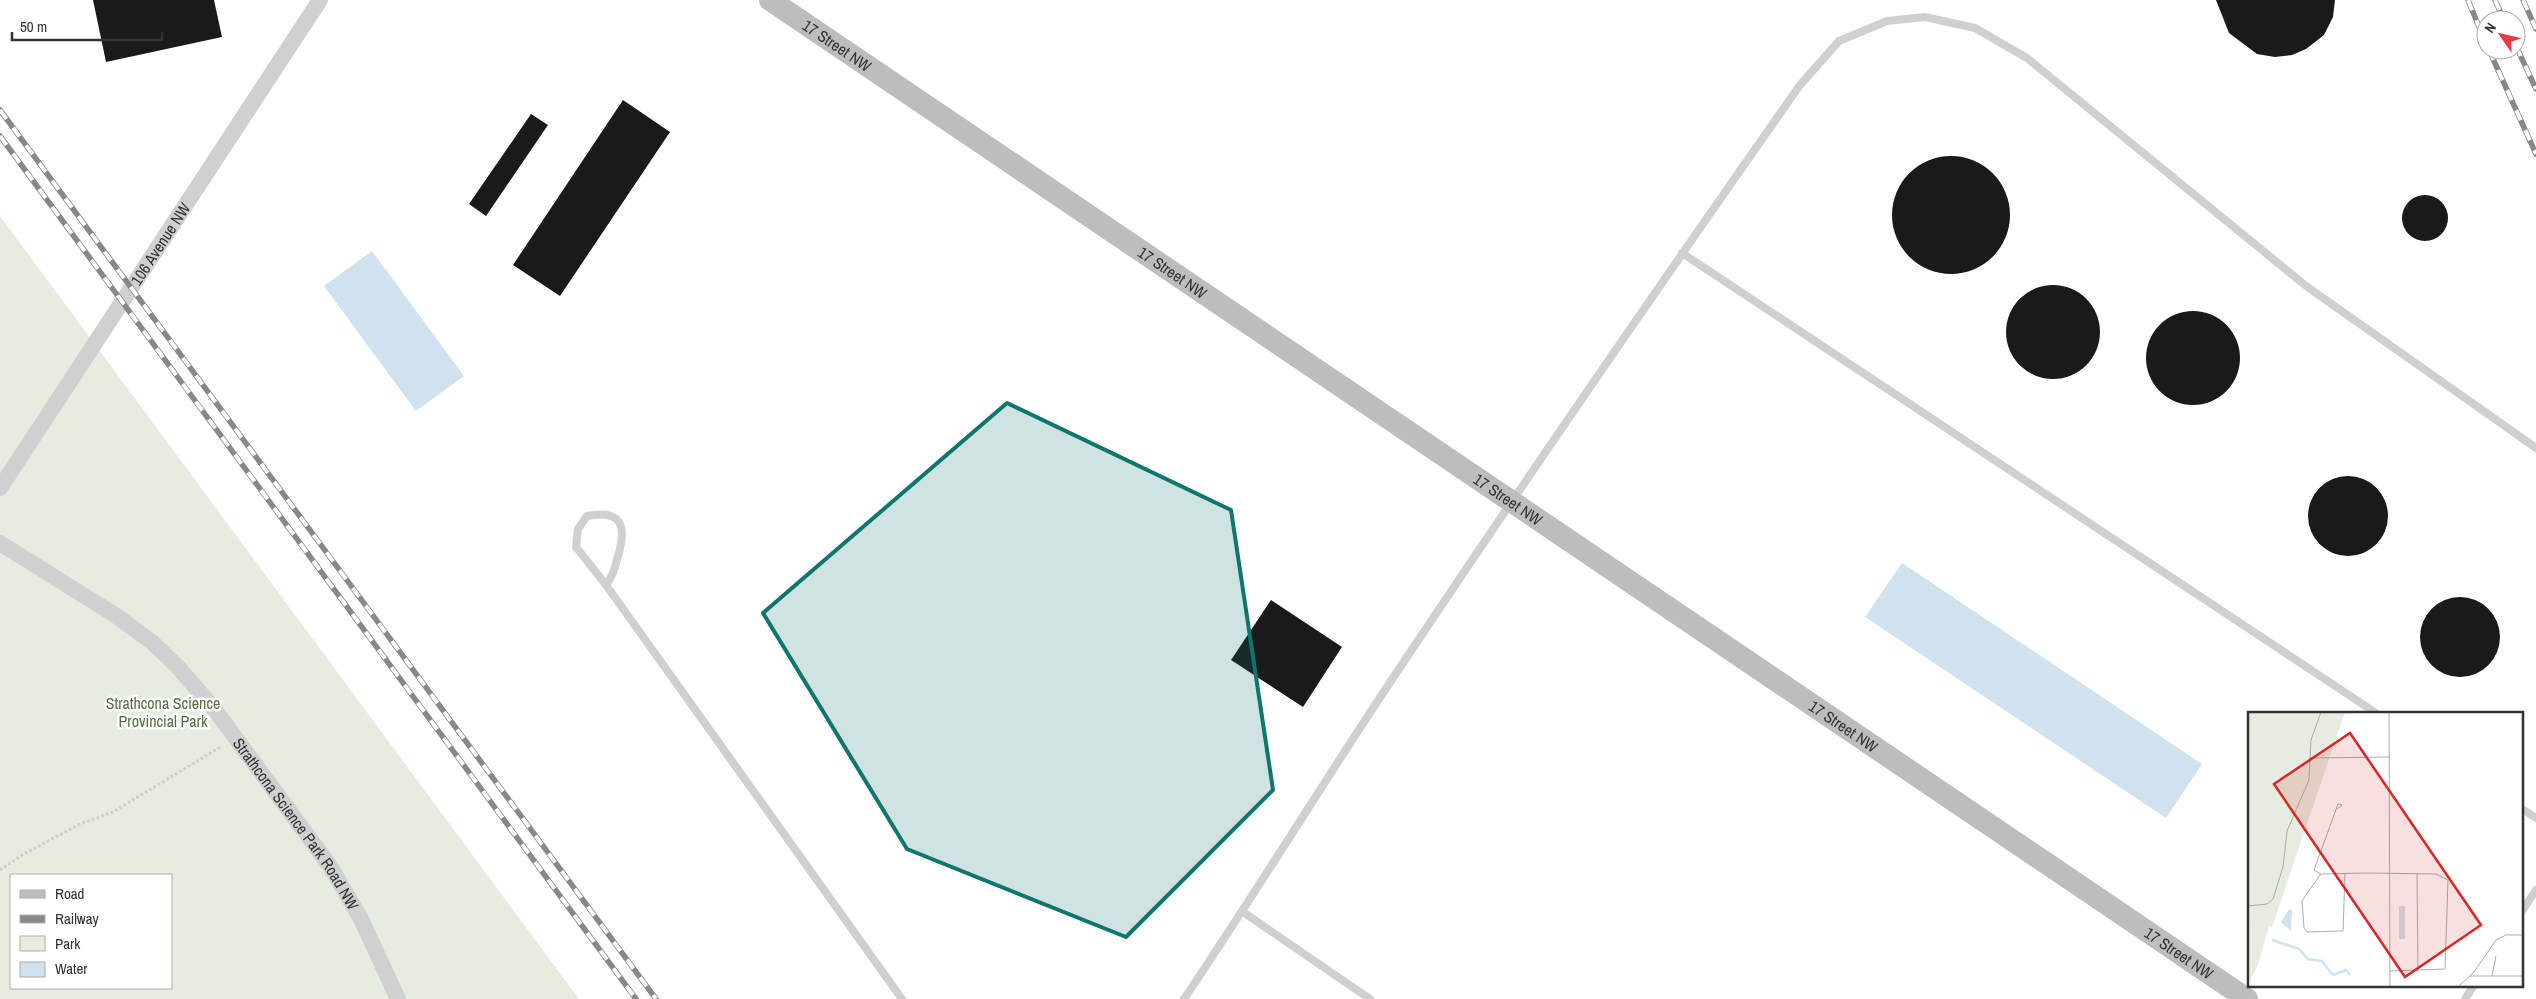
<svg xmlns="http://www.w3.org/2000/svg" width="2536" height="999" font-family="'Archivo Narrow',sans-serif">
	<rect width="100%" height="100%" fill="#fff"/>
	<path fill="#e6ecdf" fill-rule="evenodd" d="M0,216L579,999H0ZM11,875H171V988H11Z"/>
	<path fill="#cfe2ee" d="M372,251L464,376L416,411L324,286Z
		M1902,563L2202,764L2166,818L1865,617Z"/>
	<path fill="#1a1a1a" d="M93,0H214L222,37L106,62Z
		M2216,0H2335L2333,17L2324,35L2306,49L2292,55L2275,57L2257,54L2229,33Z
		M623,100L670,132L560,296L513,265Z
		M531,114L548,125L486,216L469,204Z
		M1892 215a59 59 0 1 1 118 0a59 59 0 1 1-118 0Z
		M2402 218a23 23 0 1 1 46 0a23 23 0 1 1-46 0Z
		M2006 332a47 47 0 1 1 94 0a47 47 0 1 1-94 0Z
		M2146 358a47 47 0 1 1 94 0a47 47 0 1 1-94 0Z
		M2308 516a40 40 0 1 1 80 0a40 40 0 1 1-80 0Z
		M2420 637a40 40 0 1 1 80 0a40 40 0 1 1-80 0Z
		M1271,600L1342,647L1303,707L1231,660Z"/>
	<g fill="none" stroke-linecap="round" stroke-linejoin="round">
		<path stroke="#cdcdcd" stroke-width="3" stroke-dasharray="2.5 2.5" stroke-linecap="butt" d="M0,870L22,855L80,824L113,812L222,746"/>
		<path stroke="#d0d0d0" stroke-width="8" d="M1682,253L2376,713
			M606,585C613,576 615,567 618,556C627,526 622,509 587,516L578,529L576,547L606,585L902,999
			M2522,809L2536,818
			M2522,911L2536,890
			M1243,912L1370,999
			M1184,999C1250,901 1312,801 1377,702C1515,494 1657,289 1800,85L1839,41L1887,21L1925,17L1975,28L2027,58L2306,286L2536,448
			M2465,999L2474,985"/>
		<g stroke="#d0d0d0" stroke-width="16">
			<path id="s1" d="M0,488L320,0"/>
			<path id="s2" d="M0,543L115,615L152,642L178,667L215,710L330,866L361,919L398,999"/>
		</g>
		<path stroke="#bdbdbd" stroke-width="22" id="s3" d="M770,0L2247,999"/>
		<defs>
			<path id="rail" d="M2468,0L2486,44
				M2495,0L2504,20
				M2523,0L2536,29
				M2516,46L2536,89
				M2489,50L2536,154
				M0,110L656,999
				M0,136L636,999"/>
		</defs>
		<use href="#rail" stroke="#888" stroke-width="5.5"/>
		<use href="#rail" stroke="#fff" stroke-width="4" stroke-dasharray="11" stroke-linecap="butt"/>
	</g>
	<path fill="#0f766e" fill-opacity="0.2" stroke="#0f766e" stroke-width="4" stroke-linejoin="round" d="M1007,403L1231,510L1273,790L1126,937L907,849L763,613Z"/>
	<g text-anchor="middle" stroke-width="5" stroke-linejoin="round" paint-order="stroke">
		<g font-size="16" fill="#333" stroke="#fff">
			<text dy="6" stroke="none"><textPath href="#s3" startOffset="81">17 Street NW</textPath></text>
			<text dy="6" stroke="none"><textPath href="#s1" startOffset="292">106 Avenue NW</textPath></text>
			<text dy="6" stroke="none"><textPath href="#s3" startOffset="486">17 Street NW</textPath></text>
			<text dy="6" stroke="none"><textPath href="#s3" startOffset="891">17 Street NW</textPath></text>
			<text dy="6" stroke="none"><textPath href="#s3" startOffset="1296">17 Street NW</textPath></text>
			<text dy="6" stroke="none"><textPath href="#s2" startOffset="414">Strathcona Science Park Road NW</textPath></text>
			<text dy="6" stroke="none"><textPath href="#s3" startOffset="1701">17 Street NW</textPath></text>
		</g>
		<g font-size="16" fill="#56703f" stroke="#fff">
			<text x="163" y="709">Strathcona Science<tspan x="163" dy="18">Provincial Park</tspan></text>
		</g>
	</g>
	<g transform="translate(2248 712)">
		<rect width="275" height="275" fill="#fff"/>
		<path d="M0,0H97L24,215L21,214L10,253L2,268Z" fill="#e6ecdf"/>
		<path d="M151,194H157V227H151ZM41,197L44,199L43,219L33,210Z" fill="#cfe2ee"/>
		<path fill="none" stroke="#cfe2ee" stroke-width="2.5" d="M24,228L51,237L60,247L74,249L85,263L98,258L102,263"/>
		<path fill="none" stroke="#adadad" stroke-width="1" d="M141,0L142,275M61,46L142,45M169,161L170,259M73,162L66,158L90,92L94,93L89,97M97,162L95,219L59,220L56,216L54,189L72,163L75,162L119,161L188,162L200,168L197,257L142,259M0,194L19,192L25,187L35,155L39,119L61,68L63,28L73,0M222,264H275M244,264L248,244M210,275L226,260L248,228L258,223H275"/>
		<path fill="#d62828" fill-opacity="0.15" stroke="#d62828" stroke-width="2.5" d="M102,21L233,213L157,265L26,72Z"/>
		<rect width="275" height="275" fill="none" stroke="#333" stroke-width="2.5"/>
	</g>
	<rect x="10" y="874" width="162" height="115" fill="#ffffff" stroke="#adadad"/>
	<rect x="20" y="890" width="25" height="8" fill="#bdbdbd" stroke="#adadad"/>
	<text x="55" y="899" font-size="15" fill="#333333">Road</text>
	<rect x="20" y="915" width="25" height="8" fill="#888888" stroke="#adadad"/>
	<text x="55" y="924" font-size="15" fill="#333333">Railway</text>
	<rect x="20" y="936" width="25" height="15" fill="#e6ecdf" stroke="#adadad"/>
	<text x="55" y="949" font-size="15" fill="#333333">Park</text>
	<rect x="20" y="962" width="25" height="15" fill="#cfe2ee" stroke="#adadad"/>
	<text x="55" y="974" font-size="15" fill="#333333">Water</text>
	<g transform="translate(2501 35) rotate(304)"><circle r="24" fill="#ffffff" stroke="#adadad"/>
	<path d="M0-4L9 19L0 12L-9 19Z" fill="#e63946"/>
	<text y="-8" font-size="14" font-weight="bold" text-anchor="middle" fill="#333333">N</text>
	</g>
	<path d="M12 32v8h150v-8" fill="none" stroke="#333333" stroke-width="2.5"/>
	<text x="20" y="32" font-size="15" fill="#333333" stroke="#ffffff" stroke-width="4" paint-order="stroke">50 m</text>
</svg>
